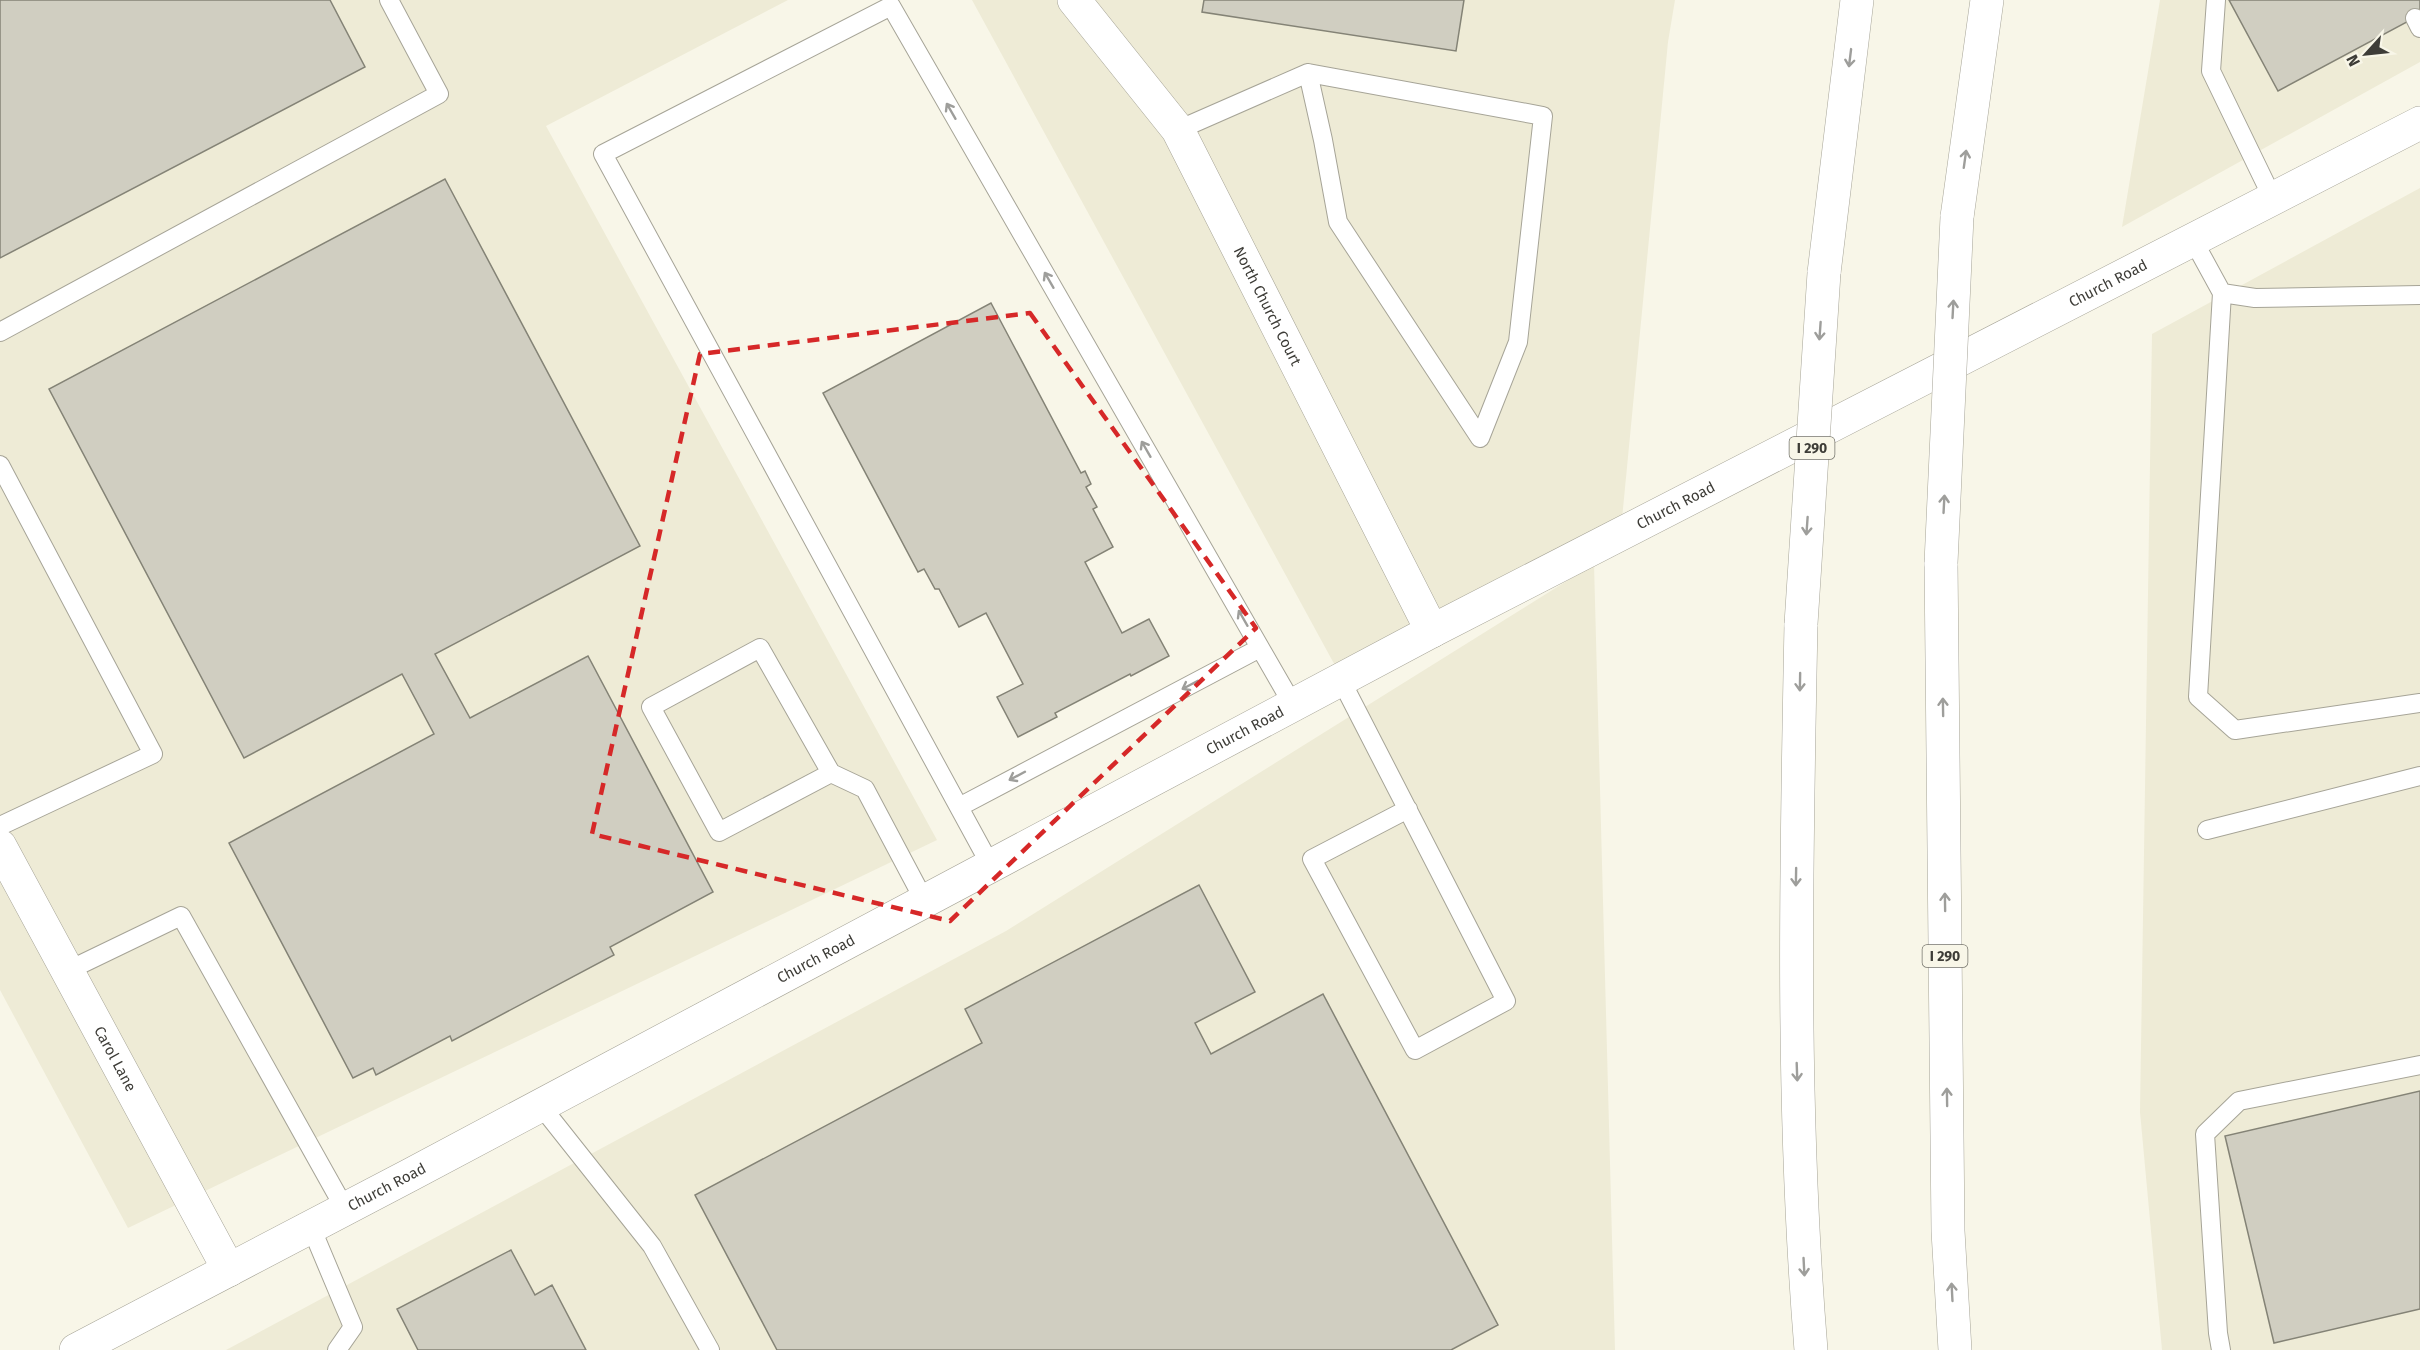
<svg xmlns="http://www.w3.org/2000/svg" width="2420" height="1350" font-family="'Fira Sans',sans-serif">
	<rect width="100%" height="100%" fill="#f8f6e8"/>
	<path fill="#eeebd6" d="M0,0H788L546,126L937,840L128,1228L0,990Z
		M972,0H1675L1668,42L1622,519L1338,671Z
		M2160,0H2420V62L2122,227Z
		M2420,188V1350H2162L2140,1112L2152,334Z
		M1594,564L1615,1350H226L1006,931Z"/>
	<path fill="#d0cec1" stroke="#848376" stroke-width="1.5" d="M0,0H330L365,67L0,258Z
		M1204,0H1464L1456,51L1202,12Z
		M2229,0H2420V15L2278,91Z
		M445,179L640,546L435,654L470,718L588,656L713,892L610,947L614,955L452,1041L450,1036L376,1075L373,1068L353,1078L229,843L434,734L402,674L244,758L49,389Z
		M991,303L1081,473L1085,471L1091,484L1086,487L1097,507L1093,509L1113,547L1085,562L1122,633L1149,619L1169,656L1131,676L1130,674L1055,713L1057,717L1018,737L997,697L1023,684L986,613L959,627L939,589H935L924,569L918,572L823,393Z
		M1199,885L1255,992L1195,1023L1211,1054L1323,994L1498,1325L1451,1350H777L695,1195L982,1043L965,1009Z
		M2420,1091V1309L2274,1343L2225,1136Z
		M511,1250L535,1295L552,1285L586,1350H418L397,1309Z"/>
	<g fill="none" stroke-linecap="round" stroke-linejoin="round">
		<defs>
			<path id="lane" d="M2216,0L2211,71L2273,199
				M2415,18L2420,28
				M1178,130L1308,73L1543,116L1518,342L1480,438L1338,222L1323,140L1308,73
				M2193,240L2222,293L2198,697L2235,730L2420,703
				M2222,293L2255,298L2420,295
				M0,332L439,94L389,0
				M0,465L153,754L0,826
				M1341,680L1506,1001L1415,1050L1312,859L1408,809
				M831,773L719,832L651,707L760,648L831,773L865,789L925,902
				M959,807L1260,648
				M2207,830L2420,776
				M991,866L603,154L891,6L1293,705
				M67,971L181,916L345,1209
				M541,1106L652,1246L710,1350
				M311,1227L353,1327L337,1350
				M2221,1350L2218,1333L2205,1134L2239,1101L2420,1065"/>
			<g id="street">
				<path id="s1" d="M1074,0L1178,130L1432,631"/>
				<path id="s2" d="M0,846L229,1270"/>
				<path id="s3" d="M76,1350L410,1175L1432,631L2420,123"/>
			</g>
			<path id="highway" d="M1957,217L1987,0
				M1824,273L1857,0
				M1941,563L1948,1231L1955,1350
				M1801,624C1796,866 1791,1108 1811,1350"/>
		</defs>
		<use href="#lane" stroke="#a6a497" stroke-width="20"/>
		<use href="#street" stroke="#a6a497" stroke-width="34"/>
		<use href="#highway" stroke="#a6a497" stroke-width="34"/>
		<use href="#lane" stroke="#fff" stroke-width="18"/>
		<use href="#street" stroke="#fff" stroke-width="33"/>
		<use href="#highway" stroke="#fff" stroke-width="33"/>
		<defs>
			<path id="highway-bridge" d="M1941,563L1957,217
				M1801,624L1824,273"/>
		</defs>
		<use href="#highway-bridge" stroke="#a6a497" stroke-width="34" stroke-linecap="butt"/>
		<use href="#highway-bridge" stroke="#fff" stroke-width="33"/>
	</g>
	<defs><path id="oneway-shaft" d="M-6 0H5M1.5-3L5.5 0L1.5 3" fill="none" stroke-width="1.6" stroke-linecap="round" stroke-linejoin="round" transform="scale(1.5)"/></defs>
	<g stroke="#9e9e9b">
		<use href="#oneway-shaft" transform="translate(1850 58) rotate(97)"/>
		<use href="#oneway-shaft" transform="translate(951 111) rotate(-120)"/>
		<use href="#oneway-shaft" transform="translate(1965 159) rotate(-82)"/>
		<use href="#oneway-shaft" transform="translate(1049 280) rotate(-120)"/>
		<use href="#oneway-shaft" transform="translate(1953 309) rotate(-87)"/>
		<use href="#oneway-shaft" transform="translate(1820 331) rotate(94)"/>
		<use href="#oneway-shaft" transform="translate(1146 449) rotate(-120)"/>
		<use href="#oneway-shaft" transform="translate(1944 504) rotate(-87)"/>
		<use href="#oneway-shaft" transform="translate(1807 526) rotate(94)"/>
		<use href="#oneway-shaft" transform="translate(1243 618) rotate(-120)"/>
		<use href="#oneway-shaft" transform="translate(1800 682) rotate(91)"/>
		<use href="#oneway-shaft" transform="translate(1190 685) rotate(152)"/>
		<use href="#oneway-shaft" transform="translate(1943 707) rotate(-91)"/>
		<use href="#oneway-shaft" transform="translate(1017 776) rotate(152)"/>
		<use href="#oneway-shaft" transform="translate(1796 877) rotate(91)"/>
		<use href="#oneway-shaft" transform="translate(1945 902) rotate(-91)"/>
		<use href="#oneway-shaft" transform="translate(1797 1072) rotate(88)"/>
		<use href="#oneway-shaft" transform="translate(1947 1097) rotate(-91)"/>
		<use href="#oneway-shaft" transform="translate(1804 1267) rotate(87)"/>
		<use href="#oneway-shaft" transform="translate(1952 1292) rotate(-93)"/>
	</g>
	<path fill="none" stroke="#d62828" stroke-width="4.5" stroke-dasharray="12 8" stroke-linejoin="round" d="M1030,313L1256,628L950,921L592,834L700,354Z"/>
	<g text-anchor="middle" stroke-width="4.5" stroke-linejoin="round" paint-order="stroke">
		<g fill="#f8f6e8" stroke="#75746c" stroke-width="1.5">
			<rect x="1789.5" y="437" width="45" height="22" rx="4.5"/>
			<rect x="1922.5" y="945" width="45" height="22" rx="4.5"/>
		</g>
		<g font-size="14" font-weight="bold" fill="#3d3c37">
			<text x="1812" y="453">I 290</text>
			<text x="1945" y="961">I 290</text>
		</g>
		<g font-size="15" fill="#3d3c37" stroke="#f8f6e8">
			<text dy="5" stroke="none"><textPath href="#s3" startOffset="2295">Church Road</textPath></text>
			<text dy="5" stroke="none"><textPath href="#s1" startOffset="364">North Church Court</textPath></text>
			<text dy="5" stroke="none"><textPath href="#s3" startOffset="1809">Church Road</textPath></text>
			<text dy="5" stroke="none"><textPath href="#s3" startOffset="1323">Church Road</textPath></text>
			<text dy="5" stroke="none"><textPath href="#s3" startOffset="837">Church Road</textPath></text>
			<text dy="5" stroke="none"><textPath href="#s2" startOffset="242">Carol Lane</textPath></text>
			<text dy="5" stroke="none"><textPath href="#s3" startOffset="351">Church Road</textPath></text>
		</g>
	</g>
	<g transform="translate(2366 54) rotate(243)" stroke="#f8f6e8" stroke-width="4.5" paint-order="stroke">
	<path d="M0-4.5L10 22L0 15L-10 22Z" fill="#3d3c37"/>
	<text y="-9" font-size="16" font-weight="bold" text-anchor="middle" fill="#3d3c37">N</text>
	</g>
</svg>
